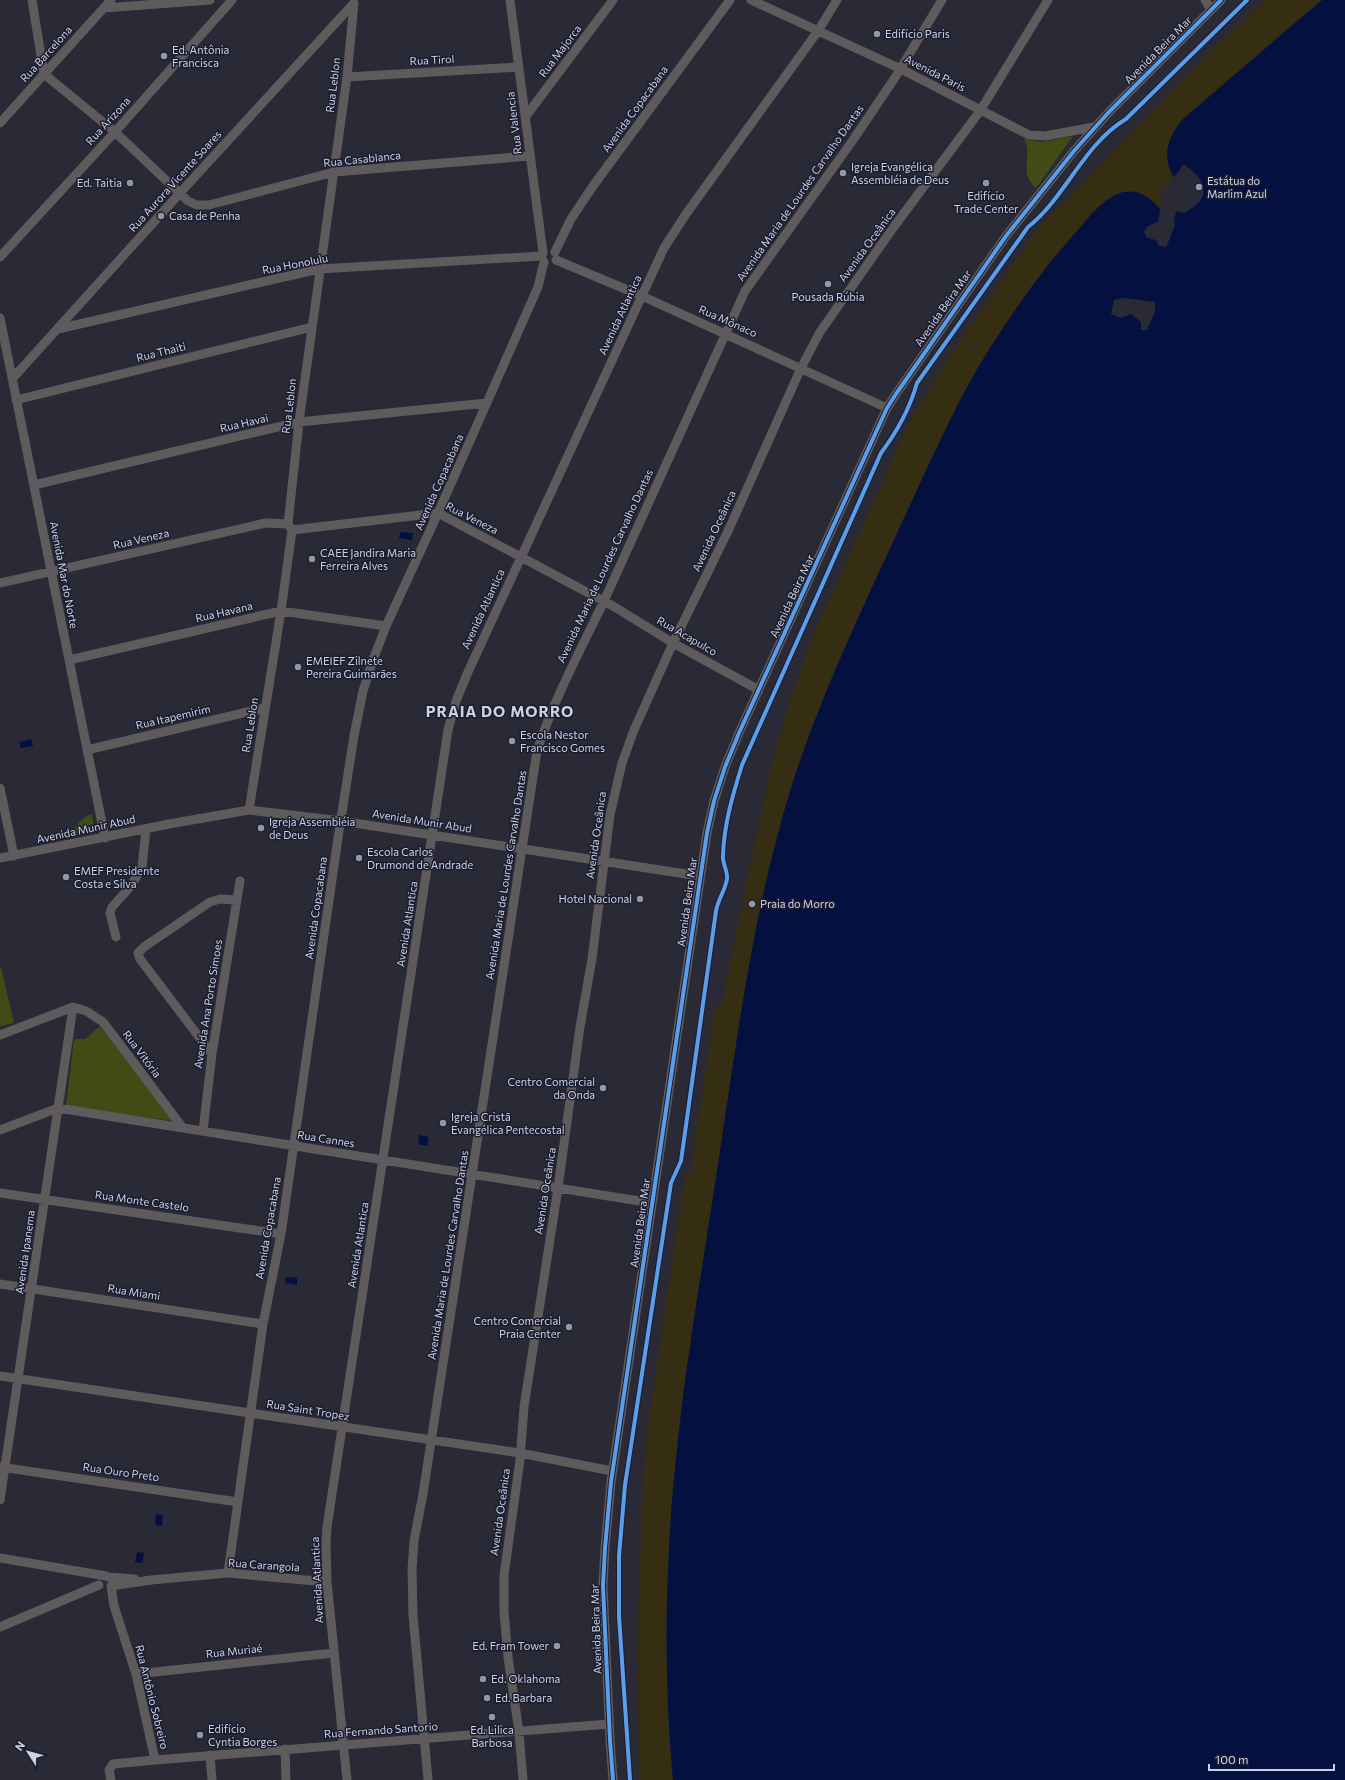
<svg xmlns="http://www.w3.org/2000/svg" width="1345" height="1780" font-family="Commissioner,sans-serif">
	<rect width="100%" height="100%" fill="#292a35"/>
	<path fill="#424a15" d="M1073,136L1036,188C1017,171 1034,158 1024,139L1042,142Z
		M92,814L95,832L72,837C76,825 80,818 92,814Z
		M1,967L14,1023L0,1026V968Z
		M100,1026L173,1121L66,1106L74,1039H85Z"/>
	<path fill="#352e13" d="M1265,0H1322L1291,25L1178,125C1168,143 1161,158 1174,177L1161,194L1160,209L1146,197L1127,192L1099,206L1039,278L1001,331L953,415L839,659L813,724L791,789L765,888L747,978L682,1405L672,1496L666,1633L668,1725L673,1780H639L637,1648L643,1473L652,1394L685,1176L690,1173L714,1009L721,1005L771,766L789,703L812,637L906,429L941,368L1035,232L1212,50Z"/>
	<path fill="#04103f" fill-rule="evenodd" d="M1322,0H1345V1780H673C663,1670 665,1559 677,1449C685,1371 698,1294 710,1216C733,1073 748,927 791,788C820,696 862,610 902,522C923,478 943,432 966,389C990,345 1018,304 1048,265C1059,252 1071,238 1082,225C1098,207 1120,180 1147,197C1152,200 1156,205 1160,209L1158,222L1148,226L1144,232L1147,238L1156,240L1159,246L1166,247C1170,240 1171,233 1175,226L1174,218L1177,211L1184,213C1189,210 1196,206 1200,201C1211,185 1195,173 1184,164L1174,177C1161,157 1168,136 1183,119ZM1125,298L1155,302V312L1147,330H1141V322L1131,314L1120,318L1111,314L1114,300Z
		M400,532L413,533L412,540L399,538Z
		M31,739L33,746L21,748L19,742Z
		M419,1135L429,1137L427,1146L418,1144Z
		M286,1277L297,1278V1285L285,1283Z
		M156,1514L163,1515L162,1526L155,1525Z
		M137,1552L144,1553L142,1563L135,1562Z"/>
	<g fill="none" stroke-linecap="round" stroke-linejoin="round">
		<path stroke="#5f5a5b" stroke-width="9" d="M32,0L44,74L115,132L188,201L197,205H209L334,172L530,156
			M510,0L543,253
			M751,0L901,69L1029,135L1045,136L1094,127
			M1205,0L1211,10
			M104,8L210,0
			M347,77L518,67
			M526,116L613,0
			M0,123L111,0
			M555,252L571,219L593,186L730,0
			M0,257L115,132L232,0
			M556,260L642,296L887,408
			M0,318L105,838
			M58,329L319,269L542,256
			M12,379L180,193L354,3
			M16,400L312,327
			M34,485L299,422L487,403
			M292,530L438,513L613,606L673,643L759,690
			M0,583L266,523L288,524
			M69,660L281,611L386,626
			M87,750L264,708
			M0,788L14,856
			M249,810L281,611L292,530L288,524L299,422L347,77L354,3
			M0,858L169,824L249,810L341,821L699,876
			M116,937L110,913L112,907L131,886L142,867L146,829
			M73,1007L86,1011L103,1022L183,1128
			M0,1035L73,1007
			M212,1054L140,959L138,953L144,947L210,902L220,899L237,900
			M0,1130L58,1108L652,1203
			M203,1131L212,1054L240,881
			M0,1193L281,1234
			M0,1284L263,1324
			M0,1376L520,1453L612,1471
			M0,1467L238,1502
			M0,1500L73,1007
			M0,1558L106,1576
			M228,1573L263,1324L281,1234L339,831L354,736L363,691L373,660L386,626L438,513L538,287L544,262
			M108,1577L135,1579
			M0,1627L99,1585
			M136,1674L334,1653
			M285,1749L286,1780
			M210,1755L212,1780
			M155,1760L609,1724
			M111,1780L109,1770L113,1764L155,1760L136,1674L114,1606L111,1586L151,1580L228,1573L327,1582
			M347,1780L327,1582L326,1544L327,1527L448,730L456,701L468,672L664,248L686,214L818,31L837,0
			M428,1780L413,1615L412,1570L414,1541L423,1494L537,751C554,699 580,651 604,601L745,291L853,140L896,76L942,0
			M523,1780L519,1732L508,1657L504,1611V1575L520,1460L524,1407L558,1188L580,1027L592,959L610,815L622,763L634,730L673,643L729,529L801,368L820,332L893,228L980,111L1048,0
			M613,1780L610,1740L603,1586L605,1548L611,1482L707,833L714,801L725,767L739,733L887,408L896,394L1006,236L1074,151L1108,113L1221,0"/>
		<defs>
			<path id="cycleway" d="M613,1780L610,1740L603,1586L605,1548L611,1482L707,833L714,801L725,767L739,733L887,408L896,394L1006,236L1074,151L1108,113L1221,0
				M630,1780L619,1616V1556L625,1485L671,1183L681,1161L716,911C718,899 725,891 727,879C728,871 722,863 723,855C724,824 733,794 742,765L881,453C896,433 910,408 917,383L1028,227C1065,198 1084,144 1126,119L1247,0"/>
		</defs>
		<use href="#cycleway" stroke="#1a1d31" stroke-width="6"/>
		<use href="#cycleway" stroke="#5a9eea" stroke-width="4"/>
	</g>
	<g fill="#9497a4" stroke="#1a1d31" stroke-width="1.5">
		<circle cx="877" cy="34" r="4"/>
		<circle cx="164" cy="56" r="4"/>
		<circle cx="843" cy="173" r="4"/>
		<circle cx="130" cy="183" r="4"/>
		<circle cx="986" cy="183" r="4"/>
		<circle cx="1199" cy="187" r="4"/>
		<circle cx="161" cy="216" r="4"/>
		<circle cx="828" cy="284" r="4"/>
		<circle cx="312" cy="559" r="4"/>
		<circle cx="298" cy="667" r="4"/>
		<circle cx="512" cy="741" r="4"/>
		<circle cx="261" cy="828" r="4"/>
		<circle cx="359" cy="858" r="4"/>
		<circle cx="66" cy="877" r="4"/>
		<circle cx="640" cy="899" r="4"/>
		<circle cx="752" cy="904" r="4"/>
		<circle cx="603" cy="1088" r="4"/>
		<circle cx="443" cy="1123" r="4"/>
		<circle cx="569" cy="1327" r="4"/>
		<circle cx="557" cy="1646" r="4"/>
		<circle cx="483" cy="1679" r="4"/>
		<circle cx="487" cy="1698" r="4"/>
		<circle cx="492" cy="1717" r="4"/>
		<circle cx="200" cy="1735" r="4"/>
	</g>
	<g text-anchor="middle" stroke-width="3" stroke-linejoin="round" paint-order="stroke">
		<g font-size="11" fill="#ced1df" stroke="#1a1d31" text-anchor="start">
			<text x="885" y="38">Edifício Paris</text>
			<text x="172" y="54">Ed. Antônia<tspan x="172" dy="13">Francisca</tspan></text>
			<text x="851" y="171">Igreja Evangélica<tspan x="851" dy="13">Assembléia de Deus</tspan></text>
			<text x="1207" y="185">Estátua do<tspan x="1207" dy="13">Marlim Azul</tspan></text>
			<text x="122" y="187" text-anchor="end">Ed. Taitia</text>
			<text x="986" y="200" text-anchor="middle">Edifício<tspan x="986" dy="13">Trade Center</tspan></text>
			<text x="169" y="220">Casa de Penha</text>
			<text x="828" y="301" text-anchor="middle">Pousada Rúbia</text>
			<text x="320" y="557">CAEE Jandira Maria<tspan x="320" dy="13">Ferreira Alves</tspan></text>
			<text x="306" y="665">EMEIEF Zilnete<tspan x="306" dy="13">Pereira Guimarães</tspan></text>
			<text x="520" y="739">Escola Nestor<tspan x="520" dy="13">Francisco Gomes</tspan></text>
			<text x="269" y="826">Igreja Assembléia<tspan x="269" dy="13">de Deus</tspan></text>
			<text x="367" y="856">Escola Carlos<tspan x="367" dy="13">Drumond de Andrade</tspan></text>
			<text x="74" y="875">EMEF Presidente<tspan x="74" dy="13">Costa e Silva</tspan></text>
			<text x="632" y="903" text-anchor="end">Hotel Nacional</text>
			<text x="760" y="908">Praia do Morro</text>
			<text x="595" y="1086" text-anchor="end">Centro Comercial<tspan x="595" dy="13">da Onda</tspan></text>
			<text x="451" y="1121">Igreja Cristã<tspan x="451" dy="13">Evangélica Pentecostal</tspan></text>
			<text x="561" y="1325" text-anchor="end">Centro Comercial<tspan x="561" dy="13">Praia Center</tspan></text>
			<text x="549" y="1650" text-anchor="end">Ed. Fram Tower</text>
			<text x="491" y="1683">Ed. Oklahoma</text>
			<text x="495" y="1702">Ed. Barbara</text>
			<text x="208" y="1733">Edifício<tspan x="208" dy="13">Cyntia Borges</tspan></text>
			<text x="492" y="1734" text-anchor="middle">Ed. Lilica<tspan x="492" dy="13">Barbosa</tspan></text>
		</g>
		<g font-size="11" fill="#ced1df" stroke="#1a1d31">
			<text transform="translate(1158 50) rotate(-45)" y="4">Avenida Beira Mar</text>
			<text transform="translate(560 51) rotate(-53)" y="4">Rua Majorca</text>
			<text transform="translate(46 54) rotate(-48)" y="4">Rua Barcelona</text>
			<text transform="translate(432 60) rotate(-3)" y="4">Rua Tirol</text>
			<text transform="translate(935 73) rotate(27)" y="4">Avenida Paris</text>
			<text transform="translate(333 85) rotate(-83)" y="4">Rua Leblon</text>
			<text transform="translate(635 109) rotate(-54)" y="4">Avenida Copacabana</text>
			<text transform="translate(108 121) rotate(-48)" y="4">Rua Arizona</text>
			<text transform="translate(514 123) rotate(-97)" y="4">Rua Valencia</text>
			<text transform="translate(362 159) rotate(-6)" y="4">Rua Casablanca</text>
			<text transform="translate(175 181) rotate(-48)" y="4">Rua Aurora Vicente Soares</text>
			<text transform="translate(800 193) rotate(-55)" y="4">Avenida Maria de Lourdes Carvalho Dantas</text>
			<text transform="translate(867 245) rotate(-54)" y="4">Avenida Oceânica</text>
			<text transform="translate(295 264) rotate(-11)" y="4">Rua Honolulu</text>
			<text transform="translate(943 308) rotate(-55)" y="4">Avenida Beira Mar</text>
			<text transform="translate(620 315) rotate(-65)" y="4">Avenida Atlantica</text>
			<text transform="translate(728 321) rotate(24)" y="4">Rua Mônaco</text>
			<text transform="translate(161 352) rotate(-14)" y="4">Rua Thaiti</text>
			<text transform="translate(289 406) rotate(-83)" y="4">Rua Leblon</text>
			<text transform="translate(244 423) rotate(-13)" y="4">Rua Havai</text>
			<text transform="translate(439 482) rotate(-66)" y="4">Avenida Copacabana</text>
			<text transform="translate(472 518) rotate(27)" y="4">Rua Veneza</text>
			<text transform="translate(714 531) rotate(-65)" y="4">Avenida Oceânica</text>
			<text transform="translate(141 539) rotate(-13)" y="4">Rua Veneza</text>
			<text transform="translate(605 566) rotate(-65)" y="4">Avenida Maria de Lourdes Carvalho Dantas</text>
			<text transform="translate(64 575) rotate(79)" y="4">Avenida Mar do Norte</text>
			<text transform="translate(792 596) rotate(-65)" y="4">Avenida Beira Mar</text>
			<text transform="translate(483 609) rotate(-65)" y="4">Avenida Atlantica</text>
			<text transform="translate(224 612) rotate(-13)" y="4">Rua Havana</text>
			<text transform="translate(687 636) rotate(30)" y="4">Rua Acapulco</text>
			<text transform="translate(173 717) rotate(-13)" y="4">Rua Itapemirim</text>
			<text transform="translate(250 725) rotate(-81)" y="4">Rua Leblon</text>
			<text transform="translate(422 821) rotate(9)" y="4">Avenida Munir Abud</text>
			<text transform="translate(86 829) rotate(-12)" y="4">Avenida Munir Abud</text>
			<text transform="translate(596 835) rotate(-82)" y="4">Avenida Oceânica</text>
			<text transform="translate(506 875) rotate(-81)" y="4">Avenida Maria de Lourdes Carvalho Dantas</text>
			<text transform="translate(687 902) rotate(-82)" y="4">Avenida Beira Mar</text>
			<text transform="translate(316 908) rotate(-82)" y="4">Avenida Copacabana</text>
			<text transform="translate(407 924) rotate(-81)" y="4">Avenida Atlantica</text>
			<text transform="translate(208 1004) rotate(-81)" y="4">Avenida Ana Porto Simoes</text>
			<text transform="translate(142 1054) rotate(53)" y="4">Rua Vitória</text>
			<text transform="translate(326 1139) rotate(9)" y="4">Rua Cannes</text>
			<text transform="translate(545 1191) rotate(-81)" y="4">Avenida Oceânica</text>
			<text transform="translate(142 1201) rotate(8)" y="4">Rua Monte Castelo</text>
			<text transform="translate(640 1223) rotate(-82)" y="4">Avenida Beira Mar</text>
			<text transform="translate(268 1228) rotate(-80)" y="4">Avenida Copacabana</text>
			<text transform="translate(358 1245) rotate(-81)" y="4">Avenida Atlantica</text>
			<text transform="translate(25 1252) rotate(-82)" y="4">Avenida Ipanema</text>
			<text transform="translate(448 1255) rotate(-81)" y="4">Avenida Maria de Lourdes Carvalho Dantas</text>
			<text transform="translate(134 1292) rotate(9)" y="4">Rua Miami</text>
			<text transform="translate(308 1410) rotate(9)" y="4">Rua Saint Tropez</text>
			<text transform="translate(121 1472) rotate(8)" y="4">Rua Ouro Preto</text>
			<text transform="translate(500 1512) rotate(-82)" y="4">Avenida Oceânica</text>
			<text transform="translate(264 1565) rotate(4)" y="4">Rua Carangola</text>
			<text transform="translate(317 1580) rotate(-93)" y="4">Avenida Atlantica</text>
			<text transform="translate(596 1629) rotate(-92)" y="4">Avenida Beira Mar</text>
			<text transform="translate(234 1651) rotate(-6)" y="4">Rua Muriaé</text>
			<text transform="translate(152 1697) rotate(76)" y="4">Rua Antônio Sobreiro</text>
			<text transform="translate(381 1730) rotate(-4)" y="4">Rua Fernando Santorio</text>
		</g>
		<g font-size="15" font-weight="bold" letter-spacing="1" fill="#ced1df" stroke="#1a1d31">
			<text x="500" y="717">PRAIA DO MORRO</text>
		</g>
	</g>
	<g transform="translate(28 1752) rotate(306)" stroke="#1a1d31" stroke-width="3" paint-order="stroke">
	<path d="M0-3L7 15L0 10L-7 15Z" fill="#ced1df"/>
	<text y="-6" font-size="11" font-weight="bold" text-anchor="middle" fill="#ced1df">N</text>
	</g>
	<path d="M1209 1764v6h125v-6" fill="none" stroke="#ced1df" stroke-width="2"/>
	<text x="1215" y="1764" font-size="12" fill="#ced1df" stroke="#1a1d31" stroke-width="3" paint-order="stroke">100 m</text>
</svg>
